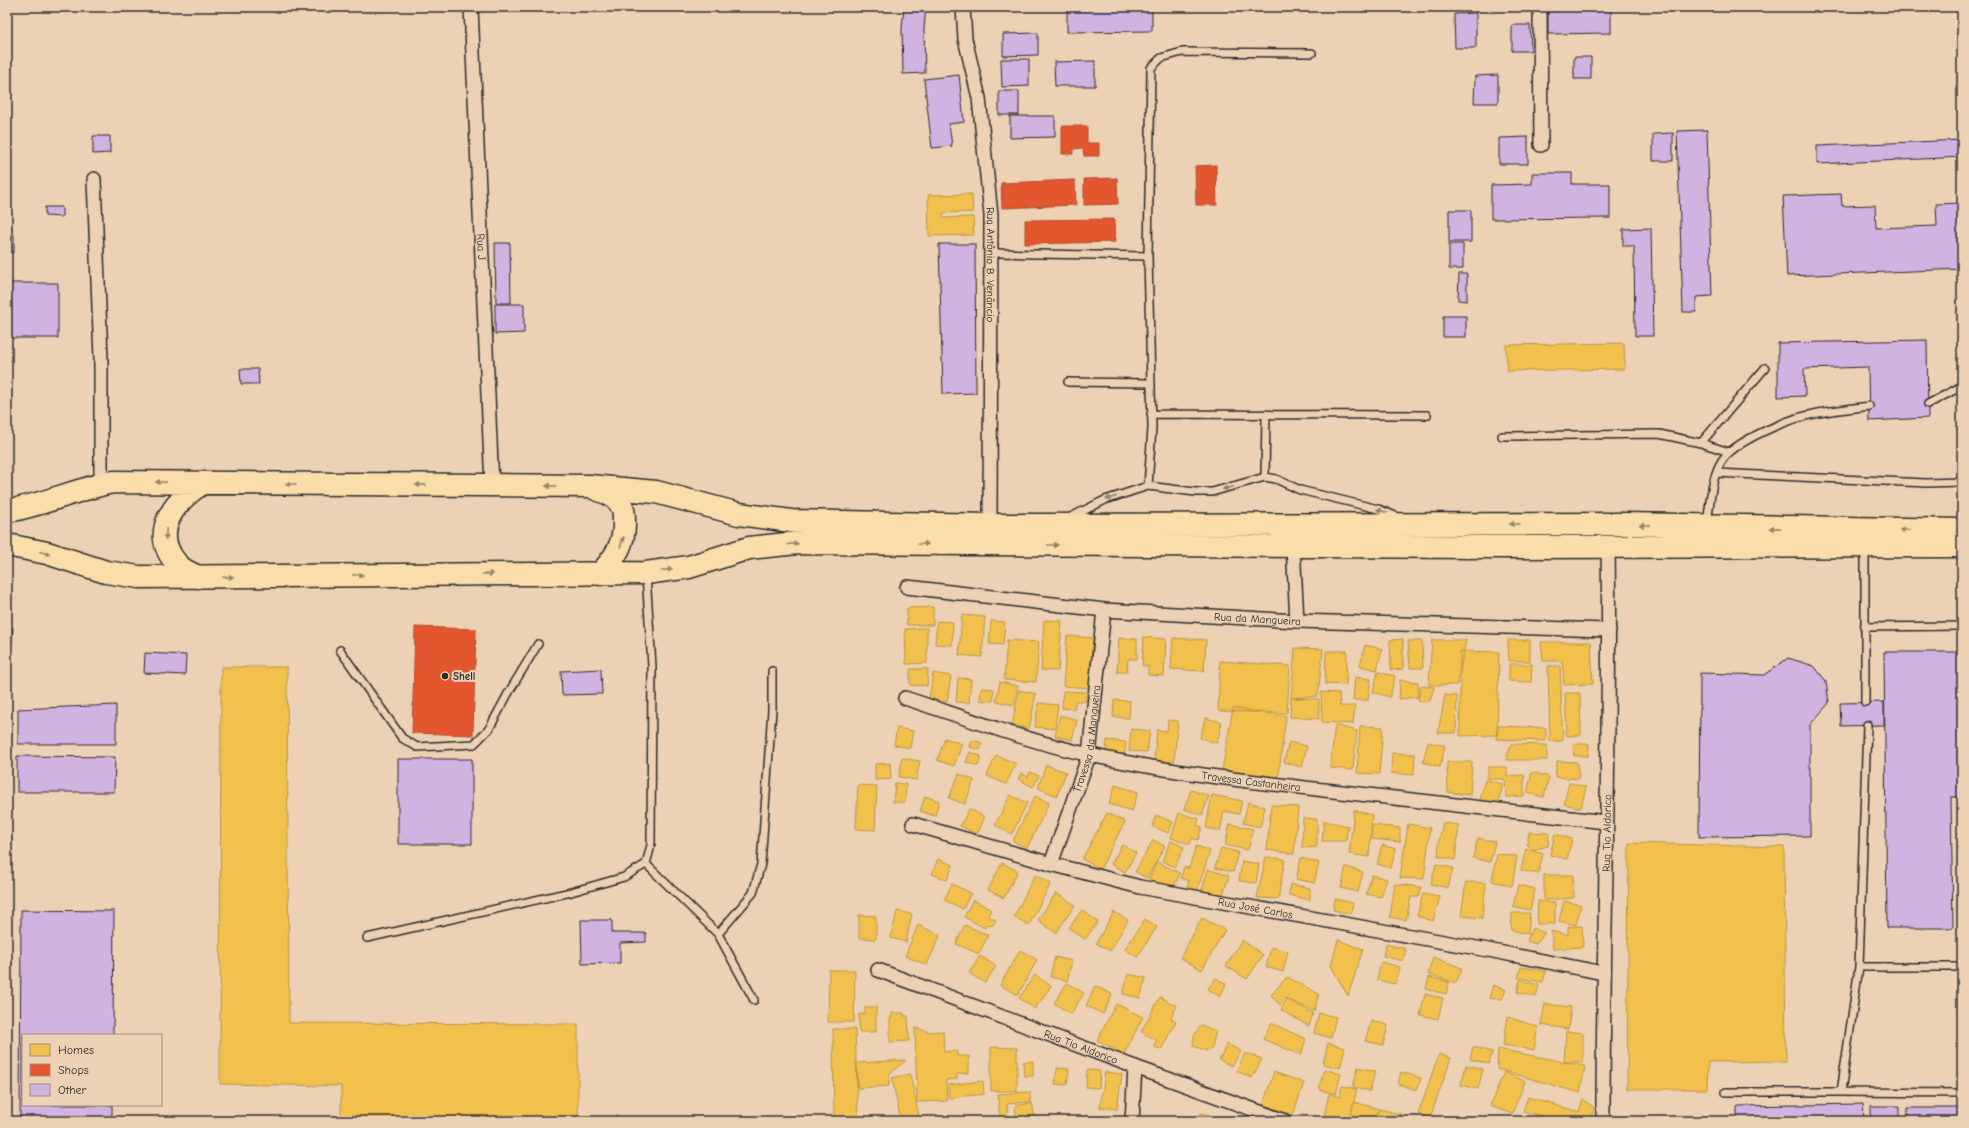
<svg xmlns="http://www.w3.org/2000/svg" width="1969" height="1128" font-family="'Comic Neue',sans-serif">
	<rect width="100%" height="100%" fill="#edd1b4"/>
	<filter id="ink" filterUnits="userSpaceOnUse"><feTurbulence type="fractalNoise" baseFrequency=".025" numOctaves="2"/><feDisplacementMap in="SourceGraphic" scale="8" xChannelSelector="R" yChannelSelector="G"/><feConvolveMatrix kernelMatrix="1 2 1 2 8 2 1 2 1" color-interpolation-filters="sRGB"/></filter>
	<g filter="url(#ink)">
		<path fill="#f2c14e" stroke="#b69444" d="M972,194L973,212L943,213V218L973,217L974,235L929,236L928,195Z
			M1624,343L1625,369L1507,371L1506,345Z
			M933,607V625H907V608Z
			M962,615L985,617L982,657L959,655Z
			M1044,620L1062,621L1058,671L1041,670Z
			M937,621L953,622L952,645L935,644Z
			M991,621L1005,622L1003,645L989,644Z
			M927,628V663L906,664L905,629Z
			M1067,636L1093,638L1089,688L1063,686Z
			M1144,637L1166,639L1164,676L1148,675V666H1142Z
			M1119,638L1137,639V659H1128L1127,672H1117Z
			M1173,638L1206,640L1204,671L1171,669Z
			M1403,639V669L1391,670L1390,640Z
			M1007,640L1039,642L1036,682L1004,680Z
			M1432,640H1466L1457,685H1429Z
			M1508,640H1530V661H1509Z
			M1408,641H1422L1423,668H1410Z
			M1541,642H1591L1593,684L1564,685L1562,661H1543Z
			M1365,645L1382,649L1377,670L1360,666Z
			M1295,648L1323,649L1318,696L1291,698Z
			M1326,651H1347L1346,685L1325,684Z
			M1460,651L1499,652L1497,735L1460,736Z
			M1220,661L1290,666L1287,713L1218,711Z
			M1509,664H1532L1531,682L1509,681Z
			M1548,666H1560L1563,741H1550Z
			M221,667H287L289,1023L578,1024V1121L341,1120V1086L220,1084Z
			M910,669H928L927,686L910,685Z
			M1378,672L1395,676L1390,697L1373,692Z
			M933,673L951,676L947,702L929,699Z
			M1355,677L1371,679L1368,700H1353Z
			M958,678L971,679L969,703L956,702Z
			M1400,680L1418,682V697L1399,699Z
			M1000,682L1018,686L1014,705L996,701Z
			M1420,686L1434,687L1430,701H1418Z
			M981,688L994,689L993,701L980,700Z
			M1019,690L1036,694L1029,729L1012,725Z
			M1063,691L1086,692V701H1075V709L1062,708Z
			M1321,692L1339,693L1340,706H1355L1353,724L1322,722Z
			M1565,693H1580L1581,735L1567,736Z
			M1445,695L1457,696L1456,733H1438Z
			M1291,698L1319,699V719L1290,717Z
			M1114,700L1130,701L1129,718L1113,717Z
			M1038,703L1058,705L1055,729L1035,727Z
			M1233,708L1286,716L1278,779L1222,771Z
			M1060,715L1077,720L1072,740L1055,736Z
			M1205,718L1222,722L1217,743L1200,738Z
			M1168,720L1178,721L1174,762L1154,760L1157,730L1167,731Z
			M1335,725L1357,731L1353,770L1330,768Z
			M1360,726L1383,727L1379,774L1357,773Z
			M1498,726L1546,728V741L1496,739Z
			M897,728L913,731L910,748L894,745Z
			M1131,729L1150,731L1147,752L1129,751Z
			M945,738L962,744L954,766L937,760Z
			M972,740L982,743L980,750L970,747Z
			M1107,740L1126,742L1124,759L1106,753Z
			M1289,742L1307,746L1302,767L1284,762Z
			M1428,742L1445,746L1440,767L1423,762Z
			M1511,744L1547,745V760H1506Z
			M1573,744H1589L1588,756H1574Z
			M970,752L981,756L978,766L966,762Z
			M1392,753L1415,754L1414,775L1391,773Z
			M996,755L1016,764L1006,784L987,776Z
			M902,758L920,761L916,780L899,777Z
			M1557,761L1577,762L1579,779L1555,777Z
			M1447,762H1472L1470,795L1448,792Z
			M890,763L891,779L875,780V764Z
			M1046,765L1066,772L1057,796L1038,788Z
			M1488,767H1507V776L1524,775V796L1506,797L1505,779H1488Z
			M1030,772L1039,776L1033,787L1018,779L1021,773L1028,777Z
			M1532,772L1549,777L1544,797L1527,793Z
			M959,774L974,780L965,804L949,798Z
			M1485,780L1503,784L1498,804L1480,800Z
			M895,783L906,784L905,802H893Z
			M1569,783L1586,787L1581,808L1564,804Z
			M858,785L877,786L875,830L856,829Z
			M1115,785L1138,792L1132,811L1109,804Z
			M1191,790L1209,796L1202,815L1184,809Z
			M1010,795L1027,803L1012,834L995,825Z
			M1212,795L1242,801L1239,814L1224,811L1220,831L1206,828Z
			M925,796L939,801L935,816L920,811Z
			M1035,796L1049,803L1027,848L1013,841Z
			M1248,802L1265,807L1260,827L1243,823Z
			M1271,805L1298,807L1294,854L1267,850Z
			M969,809L985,817L977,834L960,826Z
			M1354,810L1372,815L1369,857L1349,854Z
			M1107,813L1125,822L1100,869L1082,859Z
			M1179,813L1199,819L1197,825L1202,827L1198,840L1192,838L1190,844L1171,838Z
			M1156,815L1173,822L1168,833L1152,826Z
			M1303,818L1317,819V847L1302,848Z
			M1324,821L1348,826L1346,841H1322Z
			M1443,823L1459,825L1455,860L1438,856L1439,841Z
			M1230,824L1253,829L1248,850L1225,845Z
			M1408,824L1430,828L1424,879L1400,878Z
			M1372,825L1400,828V842L1372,839Z
			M1529,832L1549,833L1548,846L1533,850L1527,844Z
			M1555,834L1572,839L1567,859L1550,855Z
			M1478,838L1495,842L1490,862L1473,858Z
			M1153,840L1165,846L1147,878L1135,872Z
			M1171,841L1184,847L1175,867L1162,861Z
			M1629,843L1784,847L1786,1061L1708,1062L1707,1089H1627Z
			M1122,845L1136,853L1125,872L1111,864Z
			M1382,845L1396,849L1391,868L1377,864Z
			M1196,846L1210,851L1196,894L1186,891L1189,881L1181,878L1184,867L1189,868Z
			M1221,848L1238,852L1233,872L1215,868Z
			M1526,849L1543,854L1538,874L1521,870Z
			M1497,854L1517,856L1512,886L1492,881Z
			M1266,857L1285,859L1278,899L1257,898Z
			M1301,858L1319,863L1314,883L1296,879Z
			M938,859L953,865L947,880L932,874Z
			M1242,861L1259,864L1256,883L1239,881Z
			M1157,862L1180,873L1172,890L1149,879Z
			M1002,863L1018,871L1004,898L988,890Z
			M1436,864L1453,868L1448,888L1431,884Z
			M1346,867L1363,872L1358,892L1341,888Z
			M1208,869L1229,876L1222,897L1202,890Z
			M1035,875L1051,883L1029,925L1014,917Z
			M1372,875L1387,879L1381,897L1366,894Z
			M1544,875H1573L1574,898L1544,900Z
			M1466,882L1486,883L1482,918L1461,916Z
			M952,884L971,893L963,909L944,900Z
			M1290,884L1310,888V900L1289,895Z
			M1395,884L1421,887L1419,897H1411L1406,920L1390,917Z
			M1518,885L1535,889L1530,910L1513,906Z
			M1056,893L1075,905L1056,933L1038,920Z
			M1423,894L1440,897L1433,921L1417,916Z
			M1335,899L1353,903L1351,914L1333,910Z
			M973,900L991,909L988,916L996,920L992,926L987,924L985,928L964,917Z
			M1538,901L1555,903V924H1537Z
			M1564,901L1581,905L1576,925L1559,921Z
			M1082,910L1098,922L1085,939L1069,928Z
			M897,911L912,914L906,942L891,938Z
			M1114,912L1128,920L1110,951L1096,943Z
			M1512,913H1530L1528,934L1511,930Z
			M859,915L876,916V939L859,938Z
			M1202,918L1225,930L1202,970L1180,958Z
			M1145,919L1157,927L1137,957L1125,949Z
			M918,925L940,935L927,965L905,956Z
			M965,925L988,935L979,954L956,944Z
			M1582,926L1583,947L1553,949L1551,931L1568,935V927Z
			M1532,928L1545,933L1536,944L1527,941Z
			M1242,940L1263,955L1247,979L1226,966Z
			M1338,940L1363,949L1348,996L1331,966Z
			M1386,944L1406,949L1403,961L1383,956Z
			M1271,947L1288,951L1283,972L1266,967Z
			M1020,950L1037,960L1018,995L1000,985Z
			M980,956L996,966L985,983L969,973Z
			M1055,957L1072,961L1067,981L1050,977Z
			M1433,957L1462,968L1456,983L1428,974Z
			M1381,962L1400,967L1396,984L1377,980Z
			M1521,967L1546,971L1543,982L1518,978Z
			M829,970H855L854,1022H828Z
			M1128,974L1146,978L1140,998L1123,994Z
			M1035,975L1051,986L1035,1009L1019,998Z
			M1287,977L1319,994L1314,1011L1285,998L1280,1005L1271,995Z
			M1429,977L1449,982L1446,994L1426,989Z
			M1216,978L1226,984L1220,997L1208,989Z
			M1520,980L1539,985L1536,997L1517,992Z
			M1067,983L1084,993L1071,1014L1054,1003Z
			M1493,985L1506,990L1502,999L1489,998Z
			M1095,986L1112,994L1103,1014L1086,1006Z
			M1425,994L1443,998L1438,1019L1420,1015Z
			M1160,997L1177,1006L1171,1018L1176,1021L1161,1050L1153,1046L1157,1040L1141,1032Z
			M1286,999L1313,1013L1309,1026L1281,1010Z
			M1116,1004L1143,1017L1124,1054L1097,1040Z
			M1545,1004L1571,1007L1568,1029L1541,1025Z
			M865,1007H876V1032H859V1014H865Z
			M892,1013H904V1016H908L909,1041L890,1042V1018H892Z
			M1319,1013L1336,1017L1331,1038L1314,1033Z
			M1508,1017L1538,1027L1534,1050L1503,1045Z
			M1371,1021L1388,1025L1383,1045L1365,1041Z
			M1271,1023L1306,1039L1301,1055L1263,1039Z
			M1201,1025L1216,1031L1212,1047L1207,1051L1193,1046L1194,1036Z
			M915,1028L929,1032L943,1031L944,1052L957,1051V1056H969V1073L957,1074V1079L946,1080L947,1101L917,1102Z
			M833,1029H855L858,1121H834Z
			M1566,1031L1583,1033V1062H1564Z
			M1328,1043L1345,1048L1340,1068L1323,1064Z
			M1227,1044L1241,1051L1232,1066L1219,1060Z
			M991,1047L1017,1048V1091H991Z
			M1473,1047L1492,1052L1489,1064L1470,1059Z
			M1498,1049L1585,1066L1580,1093L1497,1069Z
			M1245,1053L1262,1059L1252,1078L1237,1071Z
			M1439,1054L1451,1058L1430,1118L1418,1114Z
			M906,1060L889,1074V1086L858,1088L857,1063Z
			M1033,1061V1076H1024L1023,1062Z
			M1466,1065L1483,1069L1478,1089L1461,1085Z
			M1358,1067L1375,1071L1370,1091L1353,1087Z
			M1057,1068L1069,1069L1067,1085L1055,1084Z
			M1324,1069L1341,1074L1336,1094L1319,1090Z
			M1087,1070L1100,1071L1099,1088L1086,1087Z
			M1105,1072L1122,1074L1117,1109L1100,1107Z
			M1274,1072L1304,1083L1293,1115L1263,1105Z
			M1401,1072L1421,1078L1417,1090L1398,1084Z
			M1504,1072L1525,1081L1512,1114L1490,1106Z
			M910,1074L920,1121H901L892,1078Z
			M983,1081L984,1094L949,1098L948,1085Z
			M1342,1086L1357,1089L1349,1121L1324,1116L1329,1094L1340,1097Z
			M1030,1092V1102L1007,1104L1008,1121H1000L998,1094Z
			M1528,1097L1579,1112L1583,1099L1594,1108L1590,1121H1559L1523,1111Z
			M1354,1102L1379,1109L1376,1121H1349Z
			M1032,1103L1035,1118L1017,1121L1015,1106Z
			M1379,1109L1400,1114L1398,1121H1376Z
			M1201,1113L1210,1115L1209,1121H1199Z
			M1400,1114L1412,1121H1398Z"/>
		<path fill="#e4572e" stroke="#ac4a2d" d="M1062,126H1087V143H1099V156H1084L1083,148L1073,149V154H1062Z
			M1216,165L1217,205H1196L1195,166Z
			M1117,178L1118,204L1084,205V179Z
			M1075,180L1076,205L1002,208L1001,183Z
			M1115,219V242L1025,244V220Z
			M415,627L476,629L473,735L412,733Z"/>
		<path fill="#d0b3e0" stroke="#2b2b2b" d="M904,7H926L924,29L925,73L903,74L902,28Z
			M1067,7H1152V31L1067,32Z
			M1611,10V33L1548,34V11Z
			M1476,13V48H1455L1454,14Z
			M1512,25H1530L1531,51H1512Z
			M1038,33V55L1003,56V34Z
			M1574,57H1591V79H1574Z
			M1001,59H1029V86L1002,87Z
			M1095,61V86H1055L1054,62Z
			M959,75L964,122L949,124L952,146L932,148L924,79Z
			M1498,75V103H1474L1475,76Z
			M999,91H1019V115H999Z
			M1010,116H1055V137L1010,138Z
			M1707,130L1712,296L1696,297V312H1683L1677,131Z
			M1673,133V161H1653V134Z
			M93,136H110V153L93,154Z
			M1528,137V164H1499V138Z
			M1962,140V157L1817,164V146Z
			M1532,173H1572V184H1610V218L1491,219V185L1532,184Z
			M1841,194L1842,206L1875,205L1876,228L1937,226L1936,204L1962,203V269L1787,276L1783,196Z
			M45,207H62V217L45,216Z
			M1449,210H1471V242H1449Z
			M1651,228L1653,336H1635L1634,246H1623V229Z
			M7,235H14V252H7Z
			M495,243H510L511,303H496Z
			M939,244H975L976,393L943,394Z
			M1449,244H1463V269H1449Z
			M1459,274H1467V301L1458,300Z
			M7,283H58V338H7Z
			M495,304H524V333L495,334Z
			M1443,316H1466V337H1443Z
			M1927,340L1928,418L1869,421L1868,367L1804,369L1805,396L1778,397V343Z
			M240,369H258L259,384H241Z
			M7,628H13L12,642H7Z
			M1884,652H1962V797H1951L1953,928H1887Z
			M145,653L186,655L185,675L144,673Z
			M1788,658L1814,666L1826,681L1829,703L1810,725V836L1699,837L1700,673L1764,675Z
			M601,669L602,694L562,695L561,671Z
			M1884,702V725L1841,726L1840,703Z
			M116,705V744H18V709Z
			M17,756L115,757L114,792H17Z
			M398,759H472V844H398Z
			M21,910L114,911L113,1035H23V1105H112V1121H20Z
			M581,920H612V933H646V942L620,943V963L582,964Z
			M1863,1104L1864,1121H1737V1106Z
			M1871,1106H1899V1121H1871Z
			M1907,1108H1962V1121H1907Z"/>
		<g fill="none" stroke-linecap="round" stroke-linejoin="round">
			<defs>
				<path id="service" d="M991,253L1148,256
					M1068,382L1150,383
					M1928,404L1962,386
					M1151,414L1427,415
					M1502,436L1659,434L1701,443
					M1729,452L1701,443L1765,368
					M1716,473L1926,483L1962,482
					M1265,477L1266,414
					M1148,486L1152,428L1148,256L1151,68L1161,58L1182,52L1312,53
					M1069,518L1105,500L1148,486L1195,492H1212L1265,477L1276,479L1300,490L1378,509L1398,517
					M1707,524C1710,504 1711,479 1721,462C1733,441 1791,418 1814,414C1832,410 1851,409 1869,406
					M1865,549V702
					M1864,627L1962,626
					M340,650L402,738L417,747L474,744L489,729L509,692L538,644
					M1867,725L1859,967L1841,1092L1962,1093
					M646,864L718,934L754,1000
					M718,934L753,893L761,864L772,710V671
					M367,938L571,892L624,877L646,864L651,845L652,666L646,575
					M1859,967H1962
					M1726,1092H1841"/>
				<g id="minor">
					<path id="s1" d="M471,7L492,486"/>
					<path id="s2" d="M963,7L965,39L979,98L991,215L990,525"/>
					<path d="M1540,7L1541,145"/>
					<path d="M94,179L101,358V484"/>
					<path d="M1293,546L1297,621"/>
					<path id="s3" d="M907,587L1104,610L1297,621L1609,630"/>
					<path id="s4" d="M905,698C966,718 1027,741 1090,755C1167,772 1246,781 1324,790C1418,801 1512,812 1606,822"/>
					<path id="s5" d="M913,824L1051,864L1140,887L1488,950L1603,973"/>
					<path id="s6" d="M1051,864L1089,755L1104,610"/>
					<path id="s7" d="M878,970L1135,1067L1285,1121"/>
					<path d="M1132,1121L1135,1067"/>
					<path id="s8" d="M1603,1121C1603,929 1611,737 1608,546"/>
				</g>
				<path id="trunk" d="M596,489C602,491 610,494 615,498C623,505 624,510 624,520C625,543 616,557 600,574
					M7,511C43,505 77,489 113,482L590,486L656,492L739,514L791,521L990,525L1623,524L1962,530
					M7,545L47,553L106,572L139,577L646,573L689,567L749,548L797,543L1484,547L1962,546
					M198,577C192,574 182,570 177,564C149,532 174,501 203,483"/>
			</defs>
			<use href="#service" stroke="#2b2b2b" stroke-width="10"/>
			<use href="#minor" stroke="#2b2b2b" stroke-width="16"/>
			<use href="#trunk" stroke="#2b2b2b" stroke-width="25"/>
			<use href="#service" stroke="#edd1b4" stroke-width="7"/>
			<use href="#minor" stroke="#edd1b4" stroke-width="13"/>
			<use href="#trunk" stroke="#faddab" stroke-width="22"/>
		</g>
		<defs><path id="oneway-solid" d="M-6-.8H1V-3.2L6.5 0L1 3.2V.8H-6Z"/></defs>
		<g fill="#92846b">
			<use href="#oneway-solid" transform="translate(161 482) rotate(-179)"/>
			<use href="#oneway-solid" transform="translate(291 484) rotate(-179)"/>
			<use href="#oneway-solid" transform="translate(421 485) rotate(-179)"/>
			<use href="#oneway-solid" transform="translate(551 486) rotate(-180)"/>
			<use href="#oneway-solid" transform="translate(1515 524) rotate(-180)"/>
			<use href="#oneway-solid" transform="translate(1645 525) rotate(-179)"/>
			<use href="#oneway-solid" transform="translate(1775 528) rotate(-179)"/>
			<use href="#oneway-solid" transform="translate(1905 530) rotate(-179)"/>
			<use href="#oneway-solid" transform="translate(166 534) rotate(92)"/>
			<use href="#oneway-solid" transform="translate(622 542) rotate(-71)"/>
			<use href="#oneway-solid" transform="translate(793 544) rotate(-5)"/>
			<use href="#oneway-solid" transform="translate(923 544)"/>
			<use href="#oneway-solid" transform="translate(1053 545)"/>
			<use href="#oneway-solid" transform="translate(45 553) rotate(14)"/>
			<use href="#oneway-solid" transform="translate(667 570) rotate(-8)"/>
			<use href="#oneway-solid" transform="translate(488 574)"/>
			<use href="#oneway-solid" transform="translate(358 575)"/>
			<use href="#oneway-solid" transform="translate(228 577) rotate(-2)"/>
		</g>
		<g fill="#8c7e70">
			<use href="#oneway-solid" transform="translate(1228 488) rotate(166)"/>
			<use href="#oneway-solid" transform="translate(1111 498) rotate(162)"/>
			<use href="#oneway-solid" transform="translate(1382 511) rotate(-162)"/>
		</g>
	</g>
	<circle fill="#2b2b2b" stroke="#edd1b4" stroke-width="1.5" cx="445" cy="676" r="4"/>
	<g text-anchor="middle" stroke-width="4" stroke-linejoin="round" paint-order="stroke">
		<g font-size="11" fill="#2b2b2b" stroke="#edd1b4">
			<text dy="4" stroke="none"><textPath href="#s1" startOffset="240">Rua J</textPath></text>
			<text dy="4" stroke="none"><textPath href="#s2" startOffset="260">Rua Antônio B. Venâncio</textPath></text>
			<text dy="4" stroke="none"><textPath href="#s3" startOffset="352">Rua da Mangueira</textPath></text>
			<text dy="4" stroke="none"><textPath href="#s6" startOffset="131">Travessa da Mangueira</textPath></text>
			<text dy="4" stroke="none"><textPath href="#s4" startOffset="357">Travessa Castanheira</textPath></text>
			<text dy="4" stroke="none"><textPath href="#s8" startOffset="288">Rua Tio Aldorico</textPath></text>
			<text dy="4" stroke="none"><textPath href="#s5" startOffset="353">Rua José Carlos</textPath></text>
			<text dy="4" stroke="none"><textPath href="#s7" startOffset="217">Rua Tio Aldorico</textPath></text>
		</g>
		<g font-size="11" font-weight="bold" fill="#2b2b2b" stroke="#edd1b4" text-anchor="start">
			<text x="453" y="680">Shell</text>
		</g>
	</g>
	<rect width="1969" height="1128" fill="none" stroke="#edd1b4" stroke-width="24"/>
	<rect x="12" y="12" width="1945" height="1104" fill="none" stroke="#2b2b2b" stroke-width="1.5" filter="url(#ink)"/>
	<rect x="22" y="1034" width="140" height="72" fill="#edd1b4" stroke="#9f8f7d"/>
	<rect x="30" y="1044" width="20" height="12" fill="#f2c14e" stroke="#9f8f7d"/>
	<text x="58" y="1054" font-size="12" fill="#2b2b2b">Homes</text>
	<rect x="30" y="1064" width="20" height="12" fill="#e4572e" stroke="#9f8f7d"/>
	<text x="58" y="1074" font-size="12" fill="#2b2b2b">Shops</text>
	<rect x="30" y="1084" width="20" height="12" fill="#d0b3e0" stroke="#9f8f7d"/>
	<text x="58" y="1094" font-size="12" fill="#2b2b2b">Other</text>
</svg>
